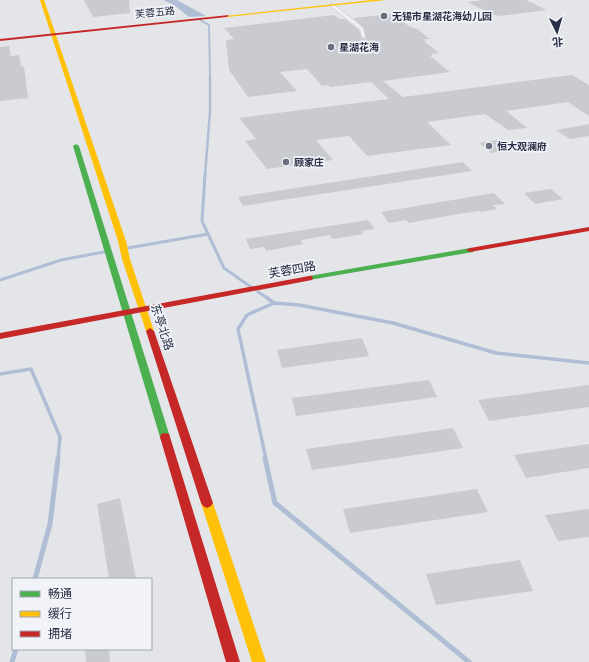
<svg xmlns="http://www.w3.org/2000/svg" width="589" height="662" font-family="Commissioner,'Noto Sans SC',sans-serif">
	<rect width="100%" height="100%" fill="#e3e5e9"/>
	<path fill="#b0bed5" d="M163,0H177L206,16L189,17L174,5Z"/>
	<g fill="none" stroke-linecap="round" stroke-linejoin="round">
		<path stroke="#b0bed5" stroke-width="2" d="M200,20L209,25L210,77"/>
		<path stroke="#b0bed5" stroke-width="2.5" d="M205,175L210,111V76"/>
		<path stroke="#b0bed5" stroke-width="3" d="M205,174L202,221L224,268L251,287
			M128,248L208,234
			M0,280L61,260L104,252
			M258,292L269,299"/>
		<path stroke="#b0bed5" stroke-width="3.5" d="M274,303L299,305L393,323L496,353L589,363
			M0,374L31,369L60,437L58,459
			M266,459L238,329L247,315L274,303L267,298"/>
		<path stroke="#b0bed5" stroke-width="5" d="M265,458L275,503L469,662
			M35,579L50,524L58,458
			M12,662L16,649"/>
	</g>
	<path fill="#c9cbd0" d="M84,0H129L130,13L93,17Z
		M484,0H526L547,10L499,16L492,14L467,2Z
		M393,14L410,27L417,29L430,39H424L426,41H424L439,53L431,54L433,55L430,56L450,72L383,81L403,97L572,75L589,85V116L568,102L506,111L527,128L508,130L485,114L427,122L451,145L367,156L349,136L316,140L333,160L267,169L245,141L256,139L239,118L389,99L371,82L330,87L328,85L322,86L307,69L280,72L297,91L248,97L229,70L226,40L234,39L224,28L334,15L340,19H345L359,30L362,38L366,39L364,28L353,18Z
		M9,46L11,56L19,55L21,67L24,66L28,98L0,101V47Z
		M589,124V136L570,139L556,130Z
		M502,139L515,149L491,153L479,143Z
		M463,162L472,171L243,206L238,197Z
		M551,189L563,199L535,204L524,193Z
		M494,193L505,204L493,205L497,209L481,212L480,211L458,214L409,223L406,220L389,223L381,212Z
		M368,220L375,229L362,231L364,234L332,239L330,235L301,240L303,244L266,251L264,247L250,249L246,239Z
		M362,338L369,356L282,368L277,350Z
		M429,380L437,397L296,416L292,398Z
		M589,385V407L489,421L478,400Z
		M453,428L463,448L312,470L306,449Z
		M589,444V468L526,478L514,455Z
		M477,489L488,512L350,533L343,509Z
		M120,498L136,579H109L97,504Z
		M589,509V537L558,541L545,515Z
		M520,560L533,591L436,605L426,574Z
		M85,649H109L110,662H86Z"/>
	<g fill="none" stroke-linecap="round" stroke-linejoin="round">
		<defs>
			<path id="lane" d="M331,4H333L363,28L365,38L362,37L360,29L331,6Z"/>
		</defs>
		<use href="#lane" stroke="#c1c3c7" stroke-width="1"/>
		<use href="#lane" fill="#f3f4f6" fill-rule="evenodd"/>
		<path fill="#4caf50" fill-rule="evenodd" d="M76,144L79,146L170,437L169,440L165,441L161,440L160,437L73,146Z
			M470,248H473L474,250L473,252L309,280L305,278L309,276Z"/>
		<path fill="#ffc107" fill-rule="evenodd" d="M40,0H44L126,241L130,259L154,331L153,333L150,334L146,331L122,259L118,241Z
			M372,0H386L227,17L225,16Z
			M207,498L211,500L213,503L266,662H252L201,503L203,500Z"/>
		<path fill="#c62828" fill-rule="evenodd" d="M229,15L227,17L0,41V39Z
			M589,227V231L470,252L466,250L470,248Z
			M309,276H312L313,278L312,280L0,339V333Z
			M150,328L154,331L213,503L211,506L207,508L203,506L201,503L146,331Z
			M165,433L169,434L170,437L240,662H226L160,437L161,434Z"/>
	</g>
	<g fill="#696f7e" stroke="#f1f3f8" stroke-width="1.5">
		<circle cx="384" cy="16" r="4"/>
		<circle cx="331" cy="47" r="4"/>
		<circle cx="489" cy="146" r="4"/>
		<circle cx="286" cy="162" r="4"/>
	</g>
	<g text-anchor="middle" stroke-width="3.5" stroke-linejoin="round" paint-order="stroke">
		<g font-size="10" fill="#282f44" stroke="#f1f3f8">
			<text transform="translate(155 12) rotate(-6)" y="4">芙蓉五路</text>
		</g>
		<g font-size="10" font-weight="bold" fill="#282f44" stroke="#f1f3f8" text-anchor="start">
			<text x="392" y="20">无锡市星湖花海幼儿园</text>
			<text x="339" y="51">星湖花海</text>
			<text x="497" y="150">恒大观澜府</text>
			<text x="294" y="166">顾家庄</text>
		</g>
		<g font-size="12" fill="#282f44" stroke="#f1f3f8">
			<text transform="translate(292 270) rotate(-10)" y="4">芙蓉四路</text>
			<text transform="translate(162 327) rotate(72)" y="4">东亭北路</text>
		</g>
	</g>
	<rect x="12" y="578" width="140" height="72" fill="#f1f3f8" stroke="#a1a5b0"/>
	<rect x="20" y="591" width="20" height="6" fill="#4caf50" stroke="#a1a5b0"/>
	<text x="48" y="598" font-size="12" fill="#282f44">畅通</text>
	<rect x="20" y="611" width="20" height="6" fill="#ffc107" stroke="#a1a5b0"/>
	<text x="48" y="618" font-size="12" fill="#282f44">缓行</text>
	<rect x="20" y="631" width="20" height="6" fill="#c62828" stroke="#a1a5b0"/>
	<text x="48" y="638" font-size="12" fill="#282f44">拥堵</text>
	<g transform="translate(557 32) rotate(175)" stroke="#f1f3f8" stroke-width="3" paint-order="stroke">
	<path d="M0-3L7 15L0 10L-7 15Z" fill="#282f44"/>
	<text y="-6" font-size="11" font-weight="bold" text-anchor="middle" fill="#282f44">北</text>
	</g>
</svg>
